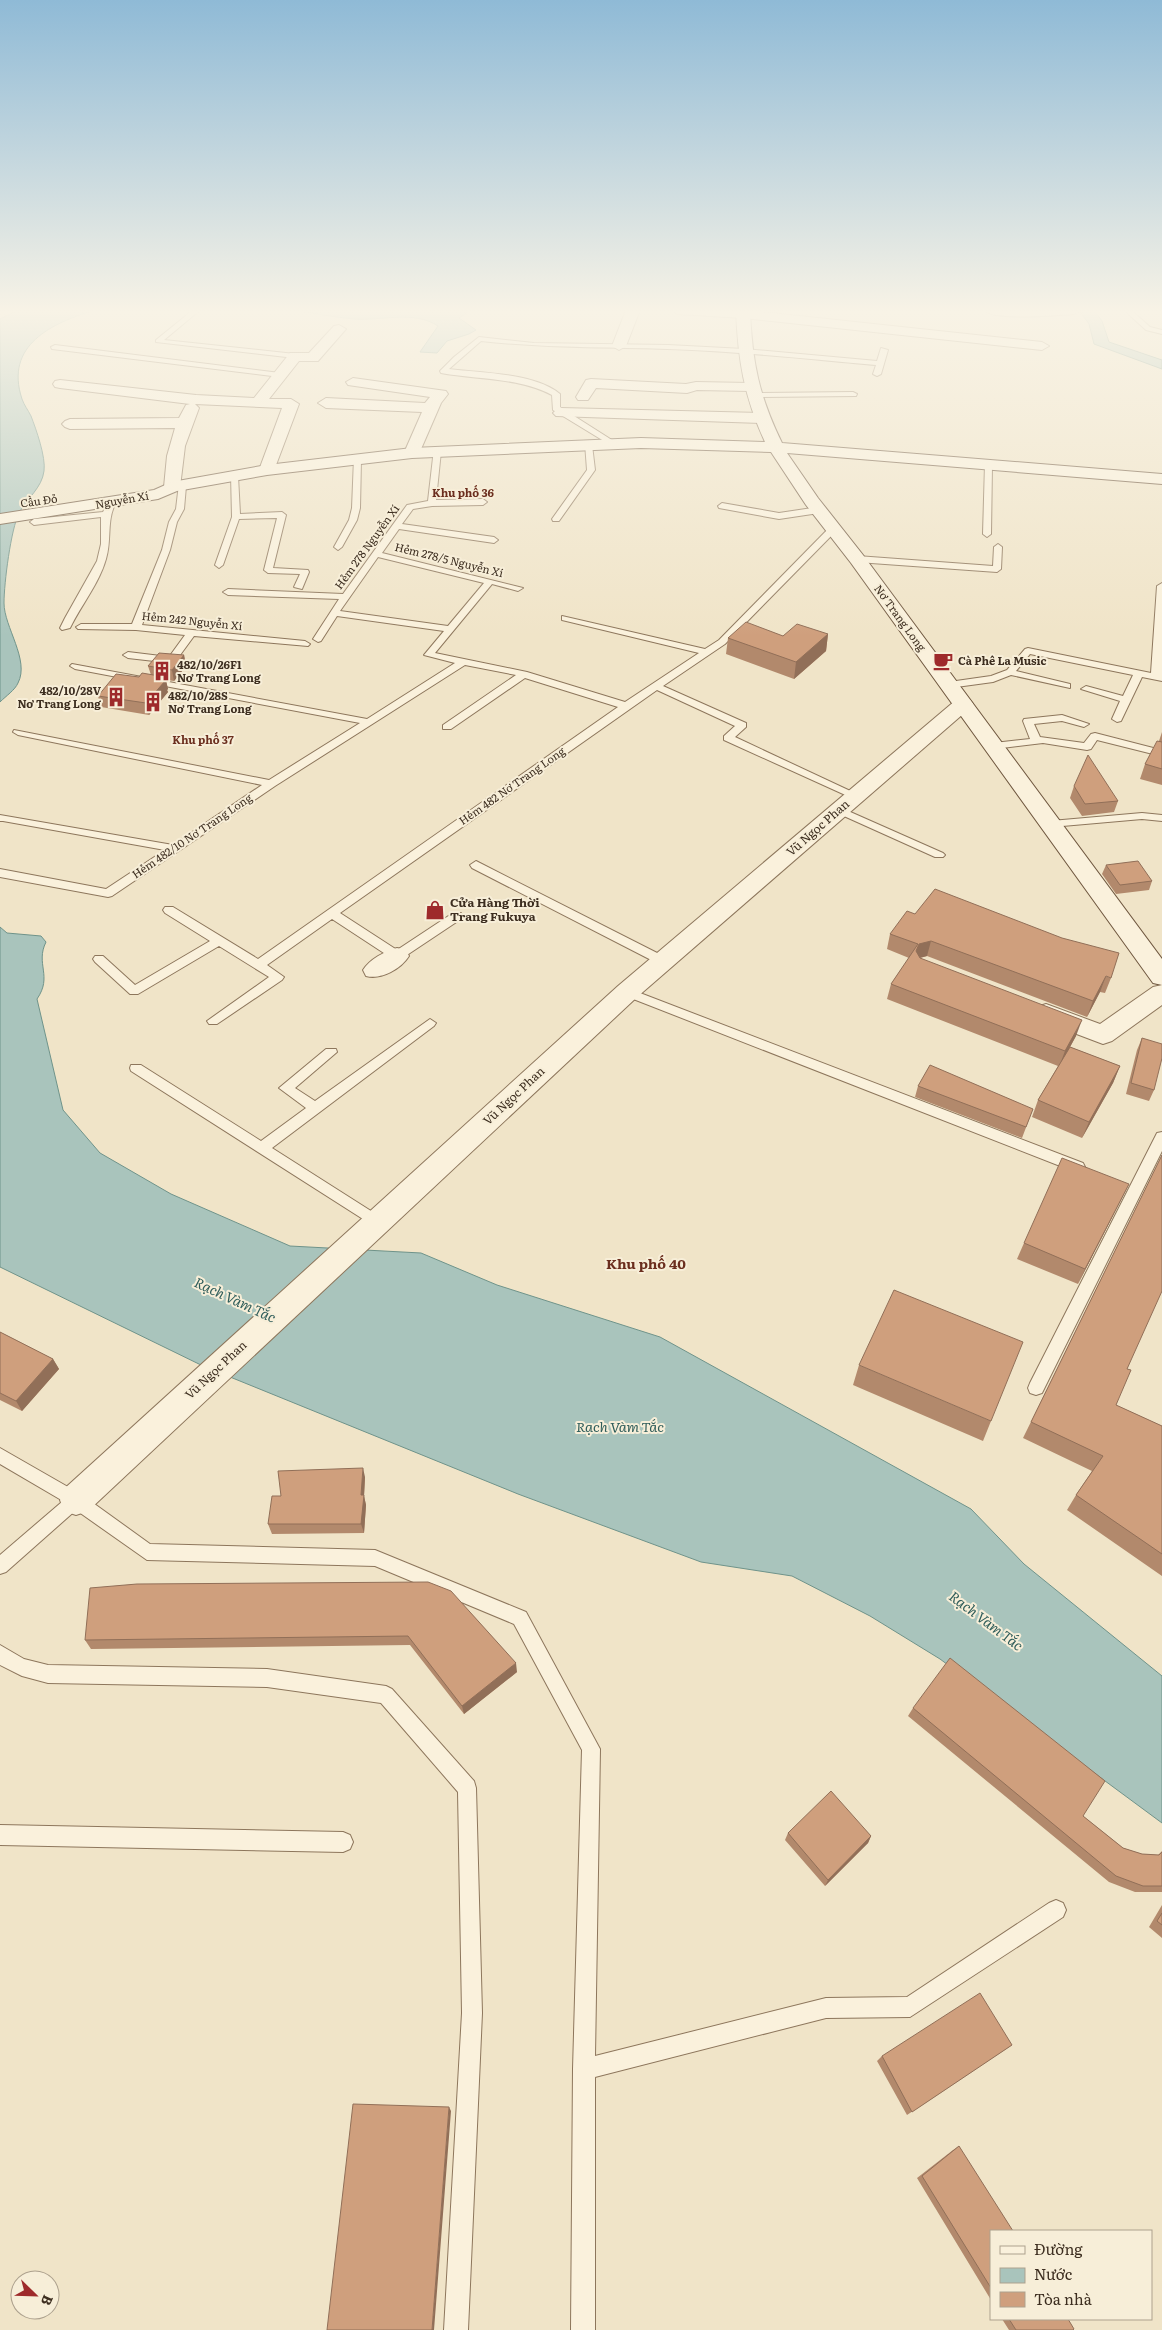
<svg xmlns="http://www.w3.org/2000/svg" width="1162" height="2330" font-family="Literata,serif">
	<rect width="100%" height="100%" fill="#f0e4c8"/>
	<path fill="#a9c4bc" stroke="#6f938a" d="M18,310H95C52,323 4,345 22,399C24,405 28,410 31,416C36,429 46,457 44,471C42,488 27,498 19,513C11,529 4,583 4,603C4,627 30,660 18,683C15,690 6,696 0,702V319Z
		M296,310H471L459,318L476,330L469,334L447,341L437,353L420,352L438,326C414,310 381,321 354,319C335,317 315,314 296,310Z
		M1079,310H1094L1102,321L1109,342L1162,360V369L1094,344L1089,324Z
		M0,927L7,933L41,936L46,942C35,964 53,976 37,999L63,1110L100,1153L171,1194L290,1246L421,1253L497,1285L660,1337L971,1509L1024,1564L1162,1676V1823L940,1659L870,1616L792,1576L701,1562L518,1494L203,1366L0,1267Z"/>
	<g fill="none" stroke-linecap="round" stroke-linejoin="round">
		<defs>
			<path id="lane" d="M193,310H200L164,340L295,354L299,356L295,358L156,342V340Z
				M1124,310H1131L1150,327L1162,330V334L1146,330Z
				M479,337L534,343L668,345L744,349L877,361L881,348L888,350L881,374L877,376L873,374L876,365C807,359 737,351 667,349C605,347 543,348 481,341L449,369C481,373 535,373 560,394V407L615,442V446H612L553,410L552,395C517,377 479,380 441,373L440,371L454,357Z
				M55,345L280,373L284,375L280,377L52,349L51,347Z
				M853,392L857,394L856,396L752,397L748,395L752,393Z
				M585,443L592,445L595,470L559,521H553L552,519L587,470Z
				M434,449L441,451L436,500L483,499L487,502L483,505L432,506L413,509L402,524L494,537L498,540L494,543L399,529L382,553L523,588L518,591L492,584L435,653L527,672L625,702L699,653L562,620V616L705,649L719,640L831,526H837V530L725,644L663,686L746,723V727L735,737L861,796L860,798H852L724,740V736L735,726L657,690L340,913L397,950L453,913H461L463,916L461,919L401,959H393L332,919L267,965L284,977L282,980L217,1024H209L207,1021L269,977L219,946L138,994H130L95,962L93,959L95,956H103L135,985L210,941L165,913L163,910L165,907H173L258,959L618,707L525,678L451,729H443V725L516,675L465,665L275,786L112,896L108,897L0,877V869L106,889L165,850L3,821H0V815L173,845L262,785L18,735L13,732L14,730L269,780L360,723L75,669L70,666L72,664L367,719L455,663L424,655L444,631L337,616L321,641L318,642L313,639L339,599L228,595L223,592L228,589L343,594L407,505L428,501ZM378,557L484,583L448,626L340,611Z
				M354,458L361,460L360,508L357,520L342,547L338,550L334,547L349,520L352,508Z
				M985,464L992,466L991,534L987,537L983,534Z
				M231,474L238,476L240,514L282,512L286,515L273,568L308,570L309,572L302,589L294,587L300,574L268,573L264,570L277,518L239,519L223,565L219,568L215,565L232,517Z
				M179,484L186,486L184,509L177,522L170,550L142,625L305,641L310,644L308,646L194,636L175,662L172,663L128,658L123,655L128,652L169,657L185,635L136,630L78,629L76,627L81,624H132L162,550L169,522L176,509Z
				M112,499L116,502C106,521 112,539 106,559C99,584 81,605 70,628L62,630L60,628L65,618L97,561L101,544V517L34,525L30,522L34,519L103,512L109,500Z
				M722,503L779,513L819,507L823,510L819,513L779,519L719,508L718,506Z
				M998,544L1002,547L1001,569L997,572L857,562L853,559L857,556L993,566L994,547Z
				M1162,583V681L1142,677L1121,721L1117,722L1112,719L1120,701L1081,689L1086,686L1123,696L1133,675L1030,654L1016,671L1070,684V688L1011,675L993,682L949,688L944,685L949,682L991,676L1007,670L1025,649L1028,648L1151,673L1157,586Z
				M1062,715L1089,724L1084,727L1062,721L1034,724L1040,737L1084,743L1091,734L1095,733L1161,750L1162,752L1157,755L1097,740L1091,749L1087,750L1043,743L994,749L989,746L994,743L1030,739L1023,721L1024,719Z
				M839,807L943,853L945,855L943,857H935L835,812V808Z
				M1142,813L1162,815V821L1142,819L1051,827L1046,824L1051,821Z
				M476,861L667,958L669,961L667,964H659L472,868L470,865Z
				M627,988L1083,1163L1085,1167L1083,1171H1073L623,995L621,992L623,989Z
				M430,1019L436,1023L434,1026L272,1148L382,1218L384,1222L382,1226L377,1228L131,1071L130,1068L131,1065H141L261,1141L306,1108L279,1088L326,1049H336L337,1052L295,1088L315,1101Z
				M1162,1132V1151L1042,1393L1036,1395L1030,1393L1028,1388L1030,1383L1155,1137L1157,1133Z
				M0,1448L82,1495L150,1544L375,1550L526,1612L600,1749L595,2056L826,1998L907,1997L1049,1903L1056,1900L1063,1903L1066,1910L1063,1917L910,2017L826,2018L595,2077V2330H571L573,2069L582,1750L514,1624L375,1566L147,1560L76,1510L6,1572L0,1574V1555L63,1501L0,1464Z
				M0,1645L24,1659L48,1665L267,1669L386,1686L392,1689L474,1781L476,1788L482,2013L468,2330H444L462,2013L458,1792L381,1703L267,1687L48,1683L22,1676L0,1665Z
				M0,1825L343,1832L350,1835L353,1842L350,1849L343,1852L0,1845Z"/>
			<path id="street" d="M626,310H640L626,346L619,350L612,346Z
				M671,310H743L1042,342L1049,346L1042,350L743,318L678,314Z
				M984,310H1081L1074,314C1058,315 994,321 984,310Z
				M339,325L346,329L318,361H299L269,399H291L299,404L273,473H261L259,470L282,408L195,404L199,408L185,446L180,487L178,490H166L164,487L167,456L175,428L70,429L65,427L62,424L65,421L70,419L179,418L186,405L190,404L60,388L55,387L53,384L55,381L60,380L196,395L254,398L290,353H309L334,326Z
				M353,378L446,391L448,394L441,403L418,456H406L404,453L422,412L326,408L318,403L326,398L425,403L430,397L348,385L346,382Z
				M591,379L686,384L696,382L750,383L757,387L750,391L697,390L687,393L596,388L588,400H578L576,397L586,380Z
				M561,408L761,413L766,415L769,418L766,421L761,423L556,416L553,413L556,410Z
				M963,698L970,700L973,704L970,708L636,998L88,1511L76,1515L64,1511L60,1500L64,1489L618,986L956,700Z
				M397,948L406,950L409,956C401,969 381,980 366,976L363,970C370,959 385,951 397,948Z
				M1162,985V1005L1112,1041L1103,1044L1037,1019L1033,1013L1037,1007L1046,1004L1100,1024L1153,987Z"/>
			<path id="secondary" d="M736,310H750C752,362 759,396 782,443L1162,474V484L787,453L818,498L863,555L1162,959V985L1153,983L851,563L806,505L771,452L641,448L412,458L267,475L177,491L158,499L0,524V514L154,490L172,482L267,465L412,448L641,438L765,442C744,396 738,360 736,310Z"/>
		</defs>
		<use href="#lane" stroke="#8d765c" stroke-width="2"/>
		<use href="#street" stroke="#8d765c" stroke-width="2"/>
		<use href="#secondary" stroke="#6f573f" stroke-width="2"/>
		<use href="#lane" fill="#faf1dc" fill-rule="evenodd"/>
		<use href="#street" fill="#faf1dc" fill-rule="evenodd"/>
		<use href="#secondary" fill="#faf1dc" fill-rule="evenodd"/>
	</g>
	<path fill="#b2896c" d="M828,634L826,651L794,679L726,654L728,638Z
		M184,655L186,666L174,681L166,680L168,689L167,690L168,692L149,715L101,707L98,696L139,677L151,675L148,666Z
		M1162,732V785L1140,779L1145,764L1159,741Z
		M1074,786L1118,801L1114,812L1082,816L1070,798Z
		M1106,865L1152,881L1149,890L1116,894L1102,874Z
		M915,914L1111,978L1105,993L1100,992L1087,1017L927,956L920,958L1076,1036L1070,1047L1120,1066L1113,1083L1082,1138L1032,1117L1038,1100L1058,1066L887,999L891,984L909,958L887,949L890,934Z
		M1142,1038L1154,1090L1149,1101L1126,1094L1137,1050Z
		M918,1086L1033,1109L1022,1138L915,1097Z
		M1162,1155L1127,1369L1116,1405L1162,1426V1576L1067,1510L1076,1495L1092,1471L1023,1438Z
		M1129,1184L1078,1284L1017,1259L1024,1243Z
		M0,1332L53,1359L59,1369L22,1411L0,1400Z
		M859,1365L991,1421L983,1441L853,1385Z
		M365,1477L364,1496L366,1505L364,1533L272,1534L268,1524L281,1496Z
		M428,1582L517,1672L464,1714L410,1645L91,1649L85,1640Z
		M913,1708L1083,1816L1123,1848L1142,1854L1158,1855L1162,1851V1892H1135L1109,1882L908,1716Z
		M788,1833L871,1836L868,1843L825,1886L785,1840Z
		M1162,1905V1938L1149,1927Z
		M1012,2045L907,2115L877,2061L882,2056Z
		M959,2146L991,2231V2300L917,2178L953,2150Z
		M1002,2319H1068L1073,2330H1009Z"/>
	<path fill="#916f58" d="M828,634L826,651L794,679L796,662Z
		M184,655L186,666L174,681L172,670Z
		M165,677L168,689L167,690L168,692L149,715L146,703Z
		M931,941L927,956L915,959L916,951L919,944Z
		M1106,976L1100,992L1087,1017L1093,1001Z
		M1082,1020L1076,1036L1059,1067L1065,1051Z
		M1120,1066L1113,1083L1082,1138L1089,1122Z
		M1129,1184L1121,1200L1078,1284L1085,1269Z
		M53,1359L59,1369L22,1411L16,1401Z
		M363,1468L365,1477L364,1496L366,1505L364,1533L361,1524V1495Z
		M516,1663L517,1672L464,1714L462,1706Z
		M871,1836L868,1843L825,1886L828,1880Z
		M449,2107L451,2111L434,2330H432Z"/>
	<path fill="#cf9f7d" stroke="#916f58" d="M746,622L783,636L797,624L828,634L796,662L728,638Z
		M159,653L184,655L172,670L148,666Z
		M142,673L165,677L163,680L165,681L146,703L98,696L116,674L139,677Z
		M1157,741L1162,742V769L1145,764Z
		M1088,755L1118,801L1085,804L1074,786Z
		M1138,861L1152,881L1120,885L1106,865Z
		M935,889L1062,938L1119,953L1111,978L1106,976L1093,1001L931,941L919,944L916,951L920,958L1082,1020L1065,1051L891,984L918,944L890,934L907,911L915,914Z
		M1142,1038L1162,1044V1058L1154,1090L1131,1083Z
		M1070,1047L1120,1066L1089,1122L1038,1100Z
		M930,1065L1033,1109L1026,1127L918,1086Z
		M1162,1155V1291L1127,1369L1131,1370L1116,1405L1162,1426V1554L1076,1495L1103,1456L1031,1422Z
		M1062,1158L1129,1184L1085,1269L1024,1243Z
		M894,1290L1023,1342L991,1421L859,1365Z
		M0,1332L53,1359L16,1401L0,1393Z
		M363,1468L361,1495H364L361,1524H268L272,1496H281L278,1471Z
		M428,1582L451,1591L516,1663L462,1706L408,1636L85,1640L90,1588L137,1584Z
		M950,1658L1105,1781L1083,1816L1123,1848L1142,1854L1159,1855L1162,1852V1886H1143L1116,1876L913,1708Z
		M831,1791L871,1836L828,1880L788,1833Z
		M1162,1913V1925L1157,1921Z
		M980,1993L1012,2045L912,2112L882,2056Z
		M353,2104L449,2107L432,2330H327Z
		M959,2146L1013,2231H991V2288L922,2176Z
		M1009,2319H1068L1074,2329L1073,2330H1016Z"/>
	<linearGradient id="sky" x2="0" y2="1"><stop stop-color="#8fbad6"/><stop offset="0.49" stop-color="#f8f3e6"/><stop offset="1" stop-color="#f8f3e6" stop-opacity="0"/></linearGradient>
	<rect width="1162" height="636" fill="url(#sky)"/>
	<defs>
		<symbol id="cafe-bare" viewBox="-9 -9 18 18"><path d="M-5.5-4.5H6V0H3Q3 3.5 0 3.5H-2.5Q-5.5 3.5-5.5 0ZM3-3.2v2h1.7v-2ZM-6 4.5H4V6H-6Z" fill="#9e2a2b" stroke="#f7eed8" stroke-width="2.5" paint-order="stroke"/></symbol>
		<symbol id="building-bare" viewBox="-9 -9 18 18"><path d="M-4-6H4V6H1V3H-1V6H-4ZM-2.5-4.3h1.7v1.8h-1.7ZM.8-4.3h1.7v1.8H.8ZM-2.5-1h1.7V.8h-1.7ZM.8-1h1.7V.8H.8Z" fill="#9e2a2b" stroke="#f7eed8" stroke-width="2.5" paint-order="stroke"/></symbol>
		<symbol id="shop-bare" viewBox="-9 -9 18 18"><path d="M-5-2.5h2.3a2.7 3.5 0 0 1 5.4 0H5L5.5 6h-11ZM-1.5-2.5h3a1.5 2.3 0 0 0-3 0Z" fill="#9e2a2b" stroke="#f7eed8" stroke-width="2.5" paint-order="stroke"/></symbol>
	</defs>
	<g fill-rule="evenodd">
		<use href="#cafe-bare" x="929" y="647" width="28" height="28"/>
		<use href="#building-bare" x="148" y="657" width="28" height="28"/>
		<use href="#building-bare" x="102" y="683" width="28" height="28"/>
		<use href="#building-bare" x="139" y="688" width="28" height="28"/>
		<use href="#shop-bare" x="421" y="896" width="28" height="28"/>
	</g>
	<g text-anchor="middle" stroke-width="4" stroke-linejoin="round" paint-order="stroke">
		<g font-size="11" font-weight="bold" fill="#6b2e1e" stroke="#f7eed8">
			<text x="463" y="497">Khu phố 36</text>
			<text x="203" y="744">Khu phố 37</text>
		</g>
		<g font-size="11" fill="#3d2e20" stroke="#f7eed8">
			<text transform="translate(122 500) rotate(-10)" y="4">Nguyễn Xí</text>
			<text transform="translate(39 501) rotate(-8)" y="4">Cầu Đỏ</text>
			<text transform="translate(367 547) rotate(-54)" y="4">Hẻm 278 Nguyễn Xí</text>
			<text transform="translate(449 560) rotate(14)" y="4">Hẻm 278/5 Nguyễn Xí</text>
			<text transform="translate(900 618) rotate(54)" y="4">Nơ Trang Long</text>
			<text transform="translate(192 621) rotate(6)" y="4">Hẻm 242 Nguyễn Xí</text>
			<text transform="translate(512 786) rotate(-35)" y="4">Hẻm 482 Nơ Trang Long</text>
			<text transform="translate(192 836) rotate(-34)" y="4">Hẻm 482/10 Nơ Trang Long</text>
		</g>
		<g font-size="11" font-weight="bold" fill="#3d2e20" stroke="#f7eed8" text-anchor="start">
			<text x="958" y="665">Cà Phê La Music</text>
			<text x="177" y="669">482/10/26F1<tspan x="177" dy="13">Nơ Trang Long</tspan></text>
			<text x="101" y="695" text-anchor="end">482/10/28V<tspan x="101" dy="13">Nơ Trang Long</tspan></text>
			<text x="168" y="700">482/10/28S<tspan x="168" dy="13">Nơ Trang Long</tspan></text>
		</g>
		<g font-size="12" fill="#3d2e20" stroke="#f7eed8">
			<text transform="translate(818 828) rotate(-41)" y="4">Vũ Ngọc Phan</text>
			<text transform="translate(514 1096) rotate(-43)" y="4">Vũ Ngọc Phan</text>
			<text transform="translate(216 1370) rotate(-43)" y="4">Vũ Ngọc Phan</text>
		</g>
		<g font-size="12" font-weight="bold" fill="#3d2e20" stroke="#f7eed8" text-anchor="start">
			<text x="450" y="907">Cửa Hàng Thời<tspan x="450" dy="14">Trang Fukuya</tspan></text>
		</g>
		<g font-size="14" font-weight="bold" fill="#6b2e1e" stroke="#f7eed8">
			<text x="646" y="1269">Khu phố 40</text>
		</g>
		<g font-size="14" font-style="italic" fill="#2f5d5a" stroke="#f7eed8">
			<text transform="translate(235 1300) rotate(25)" y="5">Rạch Vàm Tắc</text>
			<text x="620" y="1432">Rạch Vàm Tắc</text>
			<text transform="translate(986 1621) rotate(37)" y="5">Rạch Vàm Tắc</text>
		</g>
	</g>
	<rect x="990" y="2230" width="162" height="90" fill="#f7eed8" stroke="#ada18e"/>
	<rect x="1000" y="2246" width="25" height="8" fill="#faf1dc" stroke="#ada18e"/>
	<text x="1034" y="2255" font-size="15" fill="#3d2e20">Đường</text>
	<rect x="1000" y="2268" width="25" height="15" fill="#a9c4bc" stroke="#ada18e"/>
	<text x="1034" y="2280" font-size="15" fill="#3d2e20">Nước</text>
	<rect x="1000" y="2292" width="25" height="15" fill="#cf9f7d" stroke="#ada18e"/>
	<text x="1034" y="2305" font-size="15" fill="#3d2e20">Tòa nhà</text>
	<g transform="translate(35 2295) rotate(113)"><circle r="24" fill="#f7eed8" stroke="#ada18e"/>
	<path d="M0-4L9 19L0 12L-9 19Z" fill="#9e2a2b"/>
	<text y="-8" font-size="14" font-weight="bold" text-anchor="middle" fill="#3d2e20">B</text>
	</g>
</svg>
